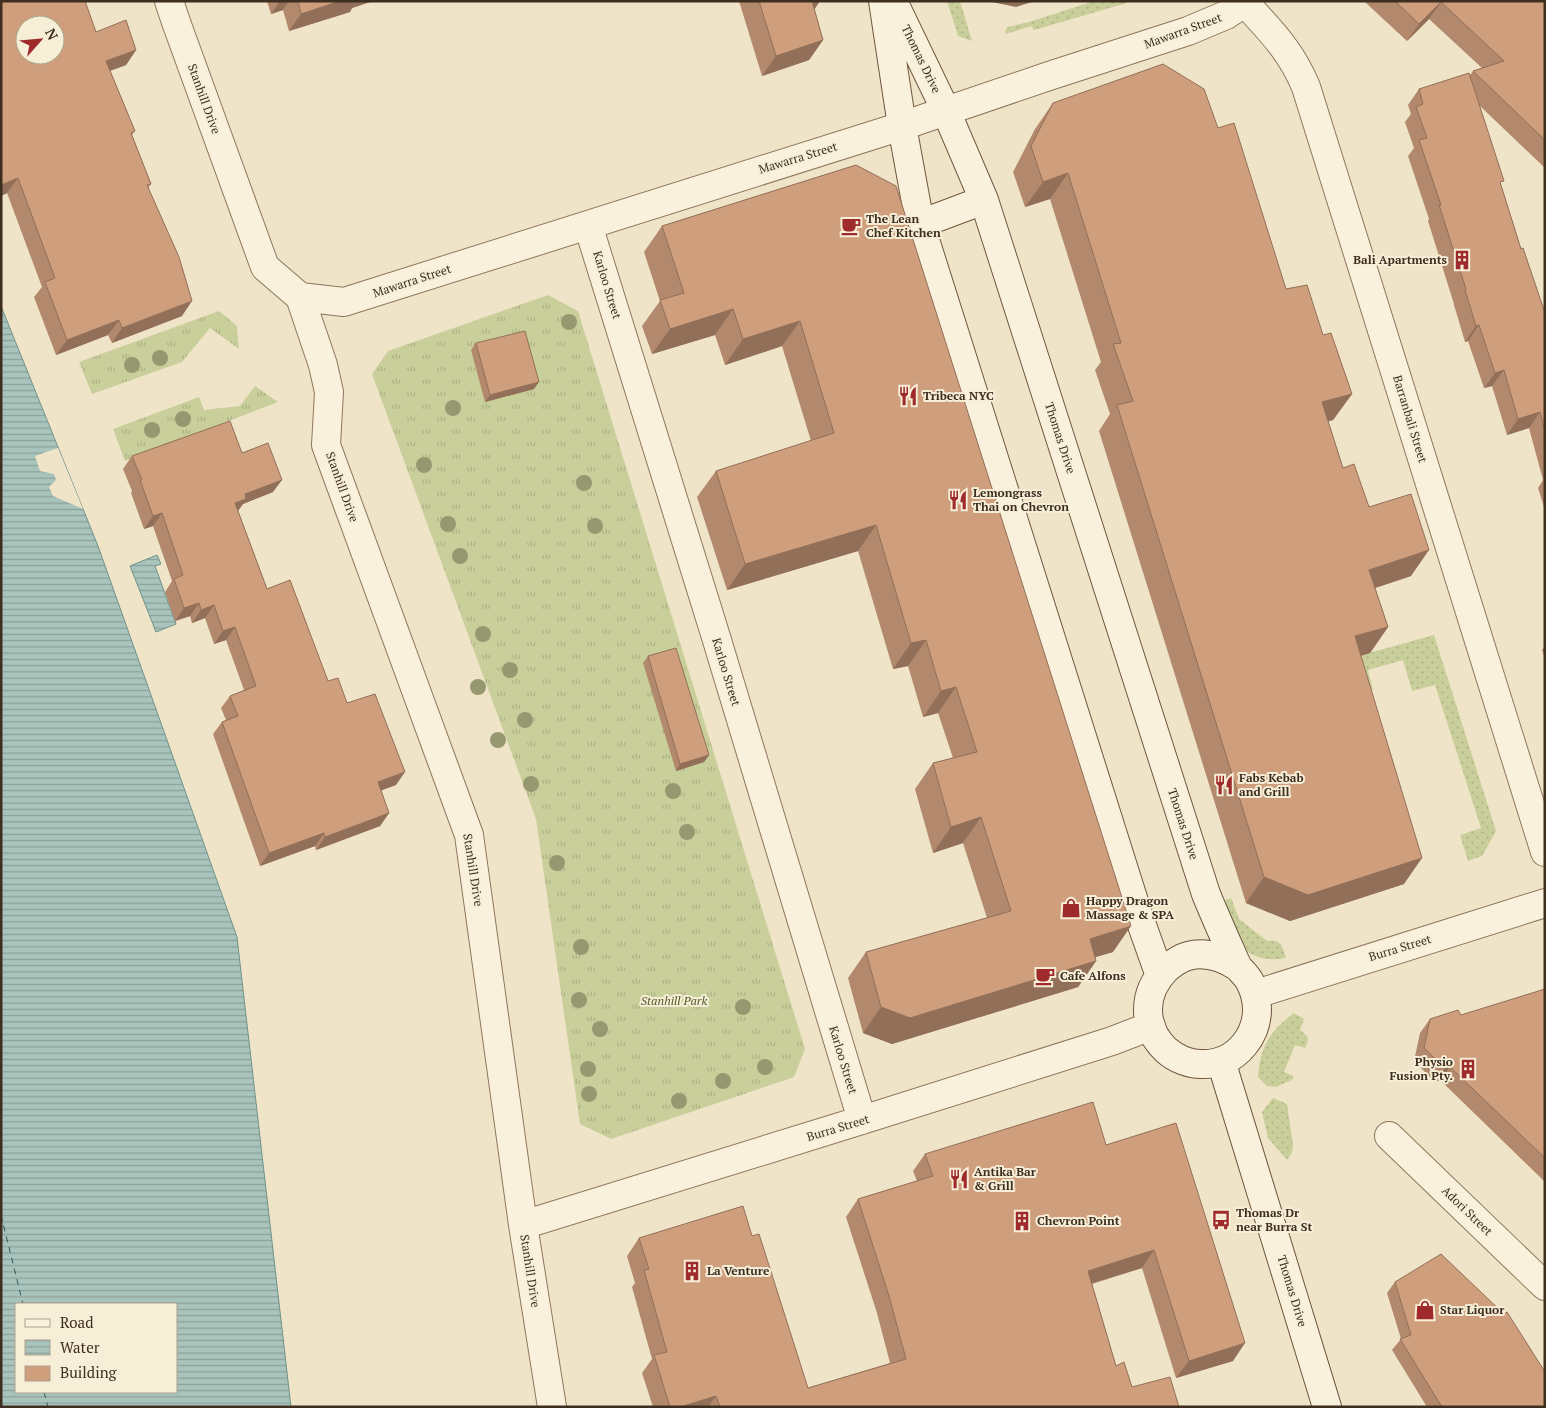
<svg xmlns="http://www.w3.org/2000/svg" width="1546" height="1408" font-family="'PT Serif',serif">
	<defs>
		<pattern id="grass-tufts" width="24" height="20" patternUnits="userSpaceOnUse" patternTransform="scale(1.25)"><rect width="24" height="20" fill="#c9cf9b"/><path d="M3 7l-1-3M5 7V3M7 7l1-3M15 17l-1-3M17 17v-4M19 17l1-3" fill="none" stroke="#aeb285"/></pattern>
		<pattern id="garden-dots" width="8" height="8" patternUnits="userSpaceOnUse" patternTransform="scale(1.25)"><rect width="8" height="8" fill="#c9cf9b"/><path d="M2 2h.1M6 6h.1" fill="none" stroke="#aeb285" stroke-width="1.8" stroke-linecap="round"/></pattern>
		<pattern id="water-rules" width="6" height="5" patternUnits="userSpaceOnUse" patternTransform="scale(1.25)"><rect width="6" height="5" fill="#a9c4bc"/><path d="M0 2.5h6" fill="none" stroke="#8ba098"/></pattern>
	</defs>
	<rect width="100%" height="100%" fill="#f0e4c8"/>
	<path fill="url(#grass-tufts)" d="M548,295L578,311L805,1049L794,1077L611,1139L580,1124L536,819L372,374L388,351Z
		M219,311L237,326L239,349L210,328L182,362L92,394L79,362Z
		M255,386L278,402L125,461L113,429L199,397L204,410L240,406Z"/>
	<path fill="url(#garden-dots)" d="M947,1H960L972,41L958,36Z
		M1094,1H1127V3L1034,30L1031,26L1006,34L1005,31L1008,27L1029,22Z
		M1434,635L1496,831L1482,856L1468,861L1460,835L1481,828L1435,685L1412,691L1403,660L1368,670L1373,690L1347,697L1337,662Z
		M1231,898L1239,919L1267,941C1282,939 1282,946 1286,958C1272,961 1256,959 1245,950C1239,945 1224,911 1219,902Z
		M1294,1013L1304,1019L1300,1030C1308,1036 1310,1039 1305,1048L1295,1045L1284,1072L1294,1076L1292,1080L1276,1087L1267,1086L1258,1077C1260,1046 1270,1031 1294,1013Z
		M1273,1098L1287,1104L1293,1145L1292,1152L1287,1160L1268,1138L1262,1112Z"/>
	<path fill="url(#water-rules)" stroke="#6f938a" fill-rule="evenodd" d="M1,306L98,546L237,937L291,1407H1ZM16,1304H176V1392H16Z
		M157,555L161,564L155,566L176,624L156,632L130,566Z"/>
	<path fill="#f0e4c8" d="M58,448L83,509L53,496L49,487L56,480L54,474L40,471L35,456Z"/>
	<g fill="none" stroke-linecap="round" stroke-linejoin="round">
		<path stroke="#2f5d5a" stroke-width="1" stroke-dasharray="6 5" stroke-linecap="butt" d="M1,1215L23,1304
			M44,1392L48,1407"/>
		<defs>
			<path id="minor" d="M169,1L176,22L265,267L300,297L344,302L902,126L1049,76L1188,31L1226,15L1247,1
				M1245,3C1271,31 1291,51 1306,87L1545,852
				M588,225L716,637L862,1120
				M300,297L323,365L329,392L326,445L469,835L523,1225L552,1407
				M1256,994L1545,903
				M1389,1136L1545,1286
				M523,1225L862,1120L1112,1041L1151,1026"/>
			<path id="secondary" d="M883,1L902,126L920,224L1138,914L1160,976
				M893,1L946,111L984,200L1206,894C1213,911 1220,927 1227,943C1231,951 1234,960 1238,967C1242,972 1247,976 1250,982C1261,1003 1259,1027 1244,1045C1234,1057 1220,1064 1204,1064C1191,1065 1176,1059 1166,1050C1142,1027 1142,993 1166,969C1172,964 1180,958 1188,956C1206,951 1224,958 1238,967
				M920,224L984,200
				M1221,1061L1327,1407"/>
		</defs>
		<use href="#minor" stroke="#8d765c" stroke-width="30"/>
		<use href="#secondary" stroke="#6f573f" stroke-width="30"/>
		<use href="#minor" stroke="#faf1dc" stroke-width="28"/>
		<use href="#secondary" stroke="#faf1dc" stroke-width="28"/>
	</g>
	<g fill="#96986f">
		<circle cx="569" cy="322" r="8"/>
		<circle cx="160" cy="358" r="8"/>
		<circle cx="132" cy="365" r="8"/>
		<circle cx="453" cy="408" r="8"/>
		<circle cx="183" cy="419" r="8"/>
		<circle cx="152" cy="430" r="8"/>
		<circle cx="424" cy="465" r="8"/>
		<circle cx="584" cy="483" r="8"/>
		<circle cx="448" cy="524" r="8"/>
		<circle cx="595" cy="526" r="8"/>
		<circle cx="460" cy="556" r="8"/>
		<circle cx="483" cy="634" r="8"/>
		<circle cx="510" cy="670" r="8"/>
		<circle cx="478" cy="687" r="8"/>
		<circle cx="525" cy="720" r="8"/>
		<circle cx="498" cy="740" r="8"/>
		<circle cx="531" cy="784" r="8"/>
		<circle cx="673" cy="791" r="8"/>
		<circle cx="687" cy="832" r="8"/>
		<circle cx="557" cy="863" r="8"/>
		<circle cx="581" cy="947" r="8"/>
		<circle cx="579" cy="1000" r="8"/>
		<circle cx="743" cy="1007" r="8"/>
		<circle cx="600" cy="1029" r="8"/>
		<circle cx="765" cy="1067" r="8"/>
		<circle cx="588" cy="1069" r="8"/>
		<circle cx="723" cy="1081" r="8"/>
		<circle cx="589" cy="1094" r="8"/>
		<circle cx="679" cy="1101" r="8"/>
	</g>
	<path fill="#b2896c" d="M1,1L96,32L136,50L126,65L110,71L135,131L132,135L151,184L148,188L182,316L112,343L108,335L56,355L34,297L42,287L7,193L1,196Z
		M267,1H373L352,8L350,12L289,31L283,10L271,14Z
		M739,1H820L814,9L823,40L809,60L762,76Z
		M1367,1H1545V168L1480,106L1501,185L1521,249L1545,313V510L1538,488L1543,480L1529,428L1507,435L1492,386L1484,388L1468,341L1465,342L1454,305V304L1428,221L1429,219L1408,156L1414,148L1405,122L1411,114L1408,105L1419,89L1470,75L1473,71L1482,68L1429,19L1407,41L1366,3Z
		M1053,103L1218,128L1286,289L1323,335L1352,394L1333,420L1328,421L1343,468L1369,507L1411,576L1375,588L1388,627L1370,653L1361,656L1404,884L1290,921L1246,903L1099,431L1110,414L1095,370L1101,362L1050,199L1025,207L1013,172L1035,129Z
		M856,165L1113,952L1095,957L1096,961L1078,987L892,1044L863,1033L848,978L866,952L987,918L963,843L933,853L915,789L933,763L953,758L938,713L923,717L908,666L893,669L858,551L727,590L697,497L716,471L811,441L782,346L725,365L715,335L652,354L642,326L660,301L644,252L662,226Z
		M476,343L534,389L485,402L471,350Z
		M242,453L273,492L243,504L238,511L267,589L328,681L347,703L396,785L381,790L389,813L380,826L316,850L315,846L260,866L213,734L222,722L226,720L221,708L230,696L244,690L226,640L214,644L205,618L192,623L190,616L175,621L165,592L172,581L153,526L144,529L131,493L132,491L123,469L132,456Z
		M1545,646V658L1542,650Z
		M648,656L709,755L704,762L676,771L643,663Z
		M1545,989V1182L1440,1080L1435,1082L1414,1061L1420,1033L1430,1019L1461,1015Z
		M1106,1145L1233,1361L1176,1378L1142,1268L1092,1284L1116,1366L1132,1387L1179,1407H653L642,1373L652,1359L632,1287L635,1283L627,1256L639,1238L752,1236L808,1388L890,1363L877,1313L846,1217L858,1199L917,1181L913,1171L925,1154Z
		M1395,1282L1545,1407H1427L1392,1350L1401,1339L1387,1293Z"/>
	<path fill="#916f58" d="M280,1H289L283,10L271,14Z
		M340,1H373L352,8L350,12L289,31L301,14Z
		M805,1H820L814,10Z
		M987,1H1035L1016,7Z
		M1441,2L1429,19L1407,41L1419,24Z
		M823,40L809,60L762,76L776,56Z
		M136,50L126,65L95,76L106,61Z
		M1068,173L1050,199L1025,207L1043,182Z
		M18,178L7,193L1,196V185Z
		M192,301L182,316L112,343L122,328Z
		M733,309L715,335L652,354L670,329Z
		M119,320L108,335L56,355L67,340Z
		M800,321L782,346L725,365L743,339Z
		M1479,325L1468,341L1465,342L1476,326Z
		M1504,370L1492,386L1484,388L1495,373Z
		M539,382L534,389L485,402L490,395Z
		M1352,394L1333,420L1304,428L1322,402Z
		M1540,412L1529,428L1507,435L1518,419Z
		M282,480L273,492L243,504L237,512L235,503L245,494Z
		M162,513L153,526L144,529L153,516Z
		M876,525L858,551L727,590L745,564Z
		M1429,550L1411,576L1351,596L1369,570Z
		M199,603L190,616L175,621L184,608Z
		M214,605L205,618L192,623L201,610Z
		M235,627L226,640L214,644L223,631Z
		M1388,627L1370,653L1337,662L1355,636Z
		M926,640L908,666L893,669L911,643Z
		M956,687L938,713L923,717L941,691Z
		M709,755L704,762L676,771L680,764Z
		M405,772L396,785L369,795L378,782Z
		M389,813L380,826L316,850L325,837Z
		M981,817L963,843L933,853L951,827Z
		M324,833L315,846L260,866L269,853Z
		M1422,858L1404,884L1290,921L1246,903L1264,877Z
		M1131,926L1113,952L1072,964L1090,939Z
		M1096,961L1078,987L892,1044L863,1033L881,1007Z
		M1450,1067L1440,1080L1435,1082L1445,1068Z
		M1154,1250L1142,1268L1076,1288L1088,1271Z
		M1245,1343L1233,1361L1176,1378L1189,1361Z
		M716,1396L708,1407H680Z"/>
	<path fill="#cf9f7d" stroke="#916f58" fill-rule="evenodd" d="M1,1H85L96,32L126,20L136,50L106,61L135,131L131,133L151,184L147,185L179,257L192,301L122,328L119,320L67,340L45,282L55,278L18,178L1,185ZM25,25H55V55H25Z
		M298,1H340L301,14Z
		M759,1H812L823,40L776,56Z
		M1395,1H1545V140L1473,71L1504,61L1441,2L1419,24Z
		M1163,64L1204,89L1218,128L1234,123L1286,289L1307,285L1323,335L1331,333L1352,394L1322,402L1343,468L1354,464L1369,507L1411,494L1429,550L1369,570L1388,627L1355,636L1422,858L1308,895L1264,877L1117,405L1133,401L1113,344L1121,343L1068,173L1043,182L1031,146L1053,103Z
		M1469,73L1504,181L1500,182L1521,249L1523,248L1545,313V431L1540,412L1518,419L1504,370L1495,373L1479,325L1476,326L1465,290L1466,289L1439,205H1441L1419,140L1427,138L1416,107L1423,104L1419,89Z
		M856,165L896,186L1131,926L1090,939L1096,961L910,1018L881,1007L866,952L1011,911L981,817L951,827L933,763L977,752L956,687L941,691L926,640L911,643L876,525L745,564L716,471L834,433L800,321L743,339L733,309L670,329L660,300L684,293L662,226Z
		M525,331L539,382L490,395L476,343Z
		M230,421L242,453L268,443L282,480L245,494L246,499L235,503L267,589L290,580L328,681L338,678L347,703L375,694L405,772L378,782L389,813L325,837L324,833L269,853L222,722L238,716L230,696L256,686L235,627L223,631L214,605L201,610L199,603L184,608L174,579L183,575L162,513L153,516L140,480H142L132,456Z
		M676,648L709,755L680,764L648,656Z
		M1545,989V1158L1450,1067L1445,1068L1424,1048L1430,1019L1458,1010L1461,1015Z
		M1093,1102L1106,1145L1176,1123L1245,1343L1189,1361L1154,1250L1088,1271L1116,1366L1124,1362L1132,1387L1170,1377L1179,1407H720L716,1396L680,1407H670L654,1355L667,1352L644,1270L649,1269L639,1238L743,1206L752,1236L759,1234L808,1388L906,1359L889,1296L858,1199L933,1176L925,1154Z
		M1441,1254L1504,1314L1507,1312L1545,1372V1407H1442L1400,1339L1411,1335L1395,1282Z"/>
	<defs>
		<symbol id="cafe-bare" viewBox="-9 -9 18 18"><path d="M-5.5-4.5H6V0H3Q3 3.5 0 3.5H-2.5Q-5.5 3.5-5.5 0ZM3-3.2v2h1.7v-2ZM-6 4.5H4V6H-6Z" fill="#9e2a2b" stroke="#f7eed8" stroke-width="2.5" paint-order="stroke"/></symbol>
		<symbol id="building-bare" viewBox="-9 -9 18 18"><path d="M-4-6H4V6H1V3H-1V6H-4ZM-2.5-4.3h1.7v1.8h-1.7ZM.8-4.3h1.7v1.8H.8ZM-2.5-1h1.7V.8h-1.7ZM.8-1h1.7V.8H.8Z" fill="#9e2a2b" stroke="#f7eed8" stroke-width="2.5" paint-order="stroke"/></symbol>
		<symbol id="restaurant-bare" viewBox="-9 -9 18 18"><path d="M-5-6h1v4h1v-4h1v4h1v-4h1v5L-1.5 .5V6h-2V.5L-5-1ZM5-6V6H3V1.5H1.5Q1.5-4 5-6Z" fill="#9e2a2b" stroke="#f7eed8" stroke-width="2.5" paint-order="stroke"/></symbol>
		<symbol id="shop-bare" viewBox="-9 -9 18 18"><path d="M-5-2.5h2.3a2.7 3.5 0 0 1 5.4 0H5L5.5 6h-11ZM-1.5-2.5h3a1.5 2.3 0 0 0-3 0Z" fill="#9e2a2b" stroke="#f7eed8" stroke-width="2.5" paint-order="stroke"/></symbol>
		<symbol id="bus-bare" viewBox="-9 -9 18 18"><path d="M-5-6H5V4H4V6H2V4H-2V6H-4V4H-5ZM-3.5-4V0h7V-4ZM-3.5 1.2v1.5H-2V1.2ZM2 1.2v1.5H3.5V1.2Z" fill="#9e2a2b" stroke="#f7eed8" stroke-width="2.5" paint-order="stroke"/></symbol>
	</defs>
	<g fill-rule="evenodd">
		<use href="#cafe-bare" x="837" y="212" width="28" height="28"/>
		<use href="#building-bare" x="1448" y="246" width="28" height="28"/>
		<use href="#restaurant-bare" x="894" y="382" width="28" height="28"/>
		<use href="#restaurant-bare" x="944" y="486" width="28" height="28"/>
		<use href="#restaurant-bare" x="1210" y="771" width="28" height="28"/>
		<use href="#shop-bare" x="1057" y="894" width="28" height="28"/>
		<use href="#cafe-bare" x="1031" y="962" width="28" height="28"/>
		<use href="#building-bare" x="1454" y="1055" width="28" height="28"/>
		<use href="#restaurant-bare" x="945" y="1165" width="28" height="28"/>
		<use href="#bus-bare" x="1207" y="1206" width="28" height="28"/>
		<use href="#building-bare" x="1008" y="1207" width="28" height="28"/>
		<use href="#building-bare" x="678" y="1257" width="28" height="28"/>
		<use href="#shop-bare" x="1411" y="1296" width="28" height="28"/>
	</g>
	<g text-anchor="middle" stroke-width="4" stroke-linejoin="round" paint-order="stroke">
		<g font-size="12" fill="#3d2e20" stroke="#f7eed8">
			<text transform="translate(1183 31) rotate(-20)" y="4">Mawarra Street</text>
			<text transform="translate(921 59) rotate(64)" y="4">Thomas Drive</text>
			<text transform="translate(204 99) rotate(70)" y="4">Stanhill Drive</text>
			<text transform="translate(798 158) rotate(-17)" y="4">Mawarra Street</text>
			<text transform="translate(412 281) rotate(-18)" y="4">Mawarra Street</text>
			<text transform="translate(607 285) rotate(73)" y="4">Karloo Street</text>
			<text transform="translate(1410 419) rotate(73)" y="4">Barranbali Street</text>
			<text transform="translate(1060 438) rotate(72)" y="4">Thomas Drive</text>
			<text transform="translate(342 487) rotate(70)" y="4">Stanhill Drive</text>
			<text transform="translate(726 672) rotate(73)" y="4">Karloo Street</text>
			<text transform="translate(1183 824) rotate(72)" y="4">Thomas Drive</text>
			<text transform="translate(473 870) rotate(81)" y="4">Stanhill Drive</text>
			<text transform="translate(1400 948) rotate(-17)" y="4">Burra Street</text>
			<text transform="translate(843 1060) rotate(73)" y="4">Karloo Street</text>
			<text transform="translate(838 1128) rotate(-17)" y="4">Burra Street</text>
			<text transform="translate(1467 1211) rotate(44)" y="4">Adori Street</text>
			<text transform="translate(530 1271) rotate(81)" y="4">Stanhill Drive</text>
			<text transform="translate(1292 1291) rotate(73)" y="4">Thomas Drive</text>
		</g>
		<g font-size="12" font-weight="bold" fill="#3d2e20" stroke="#f7eed8" text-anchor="start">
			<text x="866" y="223">The Lean<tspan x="866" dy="14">Chef Kitchen</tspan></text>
			<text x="1447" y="264" text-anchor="end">Bali Apartments</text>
			<text x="923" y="400">Tribeca NYC</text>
			<text x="973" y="497">Lemongrass<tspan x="973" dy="14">Thai on Chevron</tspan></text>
			<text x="1239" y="782">Fabs Kebab<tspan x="1239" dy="14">and Grill</tspan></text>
			<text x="1086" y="905">Happy Dragon<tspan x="1086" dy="14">Massage &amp; SPA</tspan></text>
			<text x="1060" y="980">Cafe Alfons</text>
			<text x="1453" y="1066" text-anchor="end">Physio<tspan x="1453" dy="14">Fusion Pty.</tspan></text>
			<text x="974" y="1176">Antika Bar<tspan x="974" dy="14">&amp; Grill</tspan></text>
			<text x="1236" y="1217">Thomas Dr<tspan x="1236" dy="14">near Burra St</tspan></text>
			<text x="1037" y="1225">Chevron Point</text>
			<text x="707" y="1275">La Venture</text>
			<text x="1440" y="1314">Star Liquor</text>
		</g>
		<g font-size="12" font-style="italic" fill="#4d5a26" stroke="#f7eed8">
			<text x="674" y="1005">Stanhill Park</text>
		</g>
	</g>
	<rect width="1546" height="1408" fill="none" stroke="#3d2e20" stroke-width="5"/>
	<rect x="15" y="1303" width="162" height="90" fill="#f7eed8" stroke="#ada18e"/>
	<rect x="25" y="1319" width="25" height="8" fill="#faf1dc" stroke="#ada18e"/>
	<text x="60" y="1328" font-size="15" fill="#3d2e20">Road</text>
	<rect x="25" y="1340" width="25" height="15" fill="url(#water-rules)" stroke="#ada18e"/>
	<text x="60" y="1353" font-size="15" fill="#3d2e20">Water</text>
	<rect x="25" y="1366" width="25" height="15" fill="#cf9f7d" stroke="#ada18e"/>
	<text x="60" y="1378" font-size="15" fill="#3d2e20">Building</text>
	<g transform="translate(40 40) rotate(63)"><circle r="24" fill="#f7eed8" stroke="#ada18e"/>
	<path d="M0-4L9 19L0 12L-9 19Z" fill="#9e2a2b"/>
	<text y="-8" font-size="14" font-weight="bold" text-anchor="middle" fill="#3d2e20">N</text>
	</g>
</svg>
